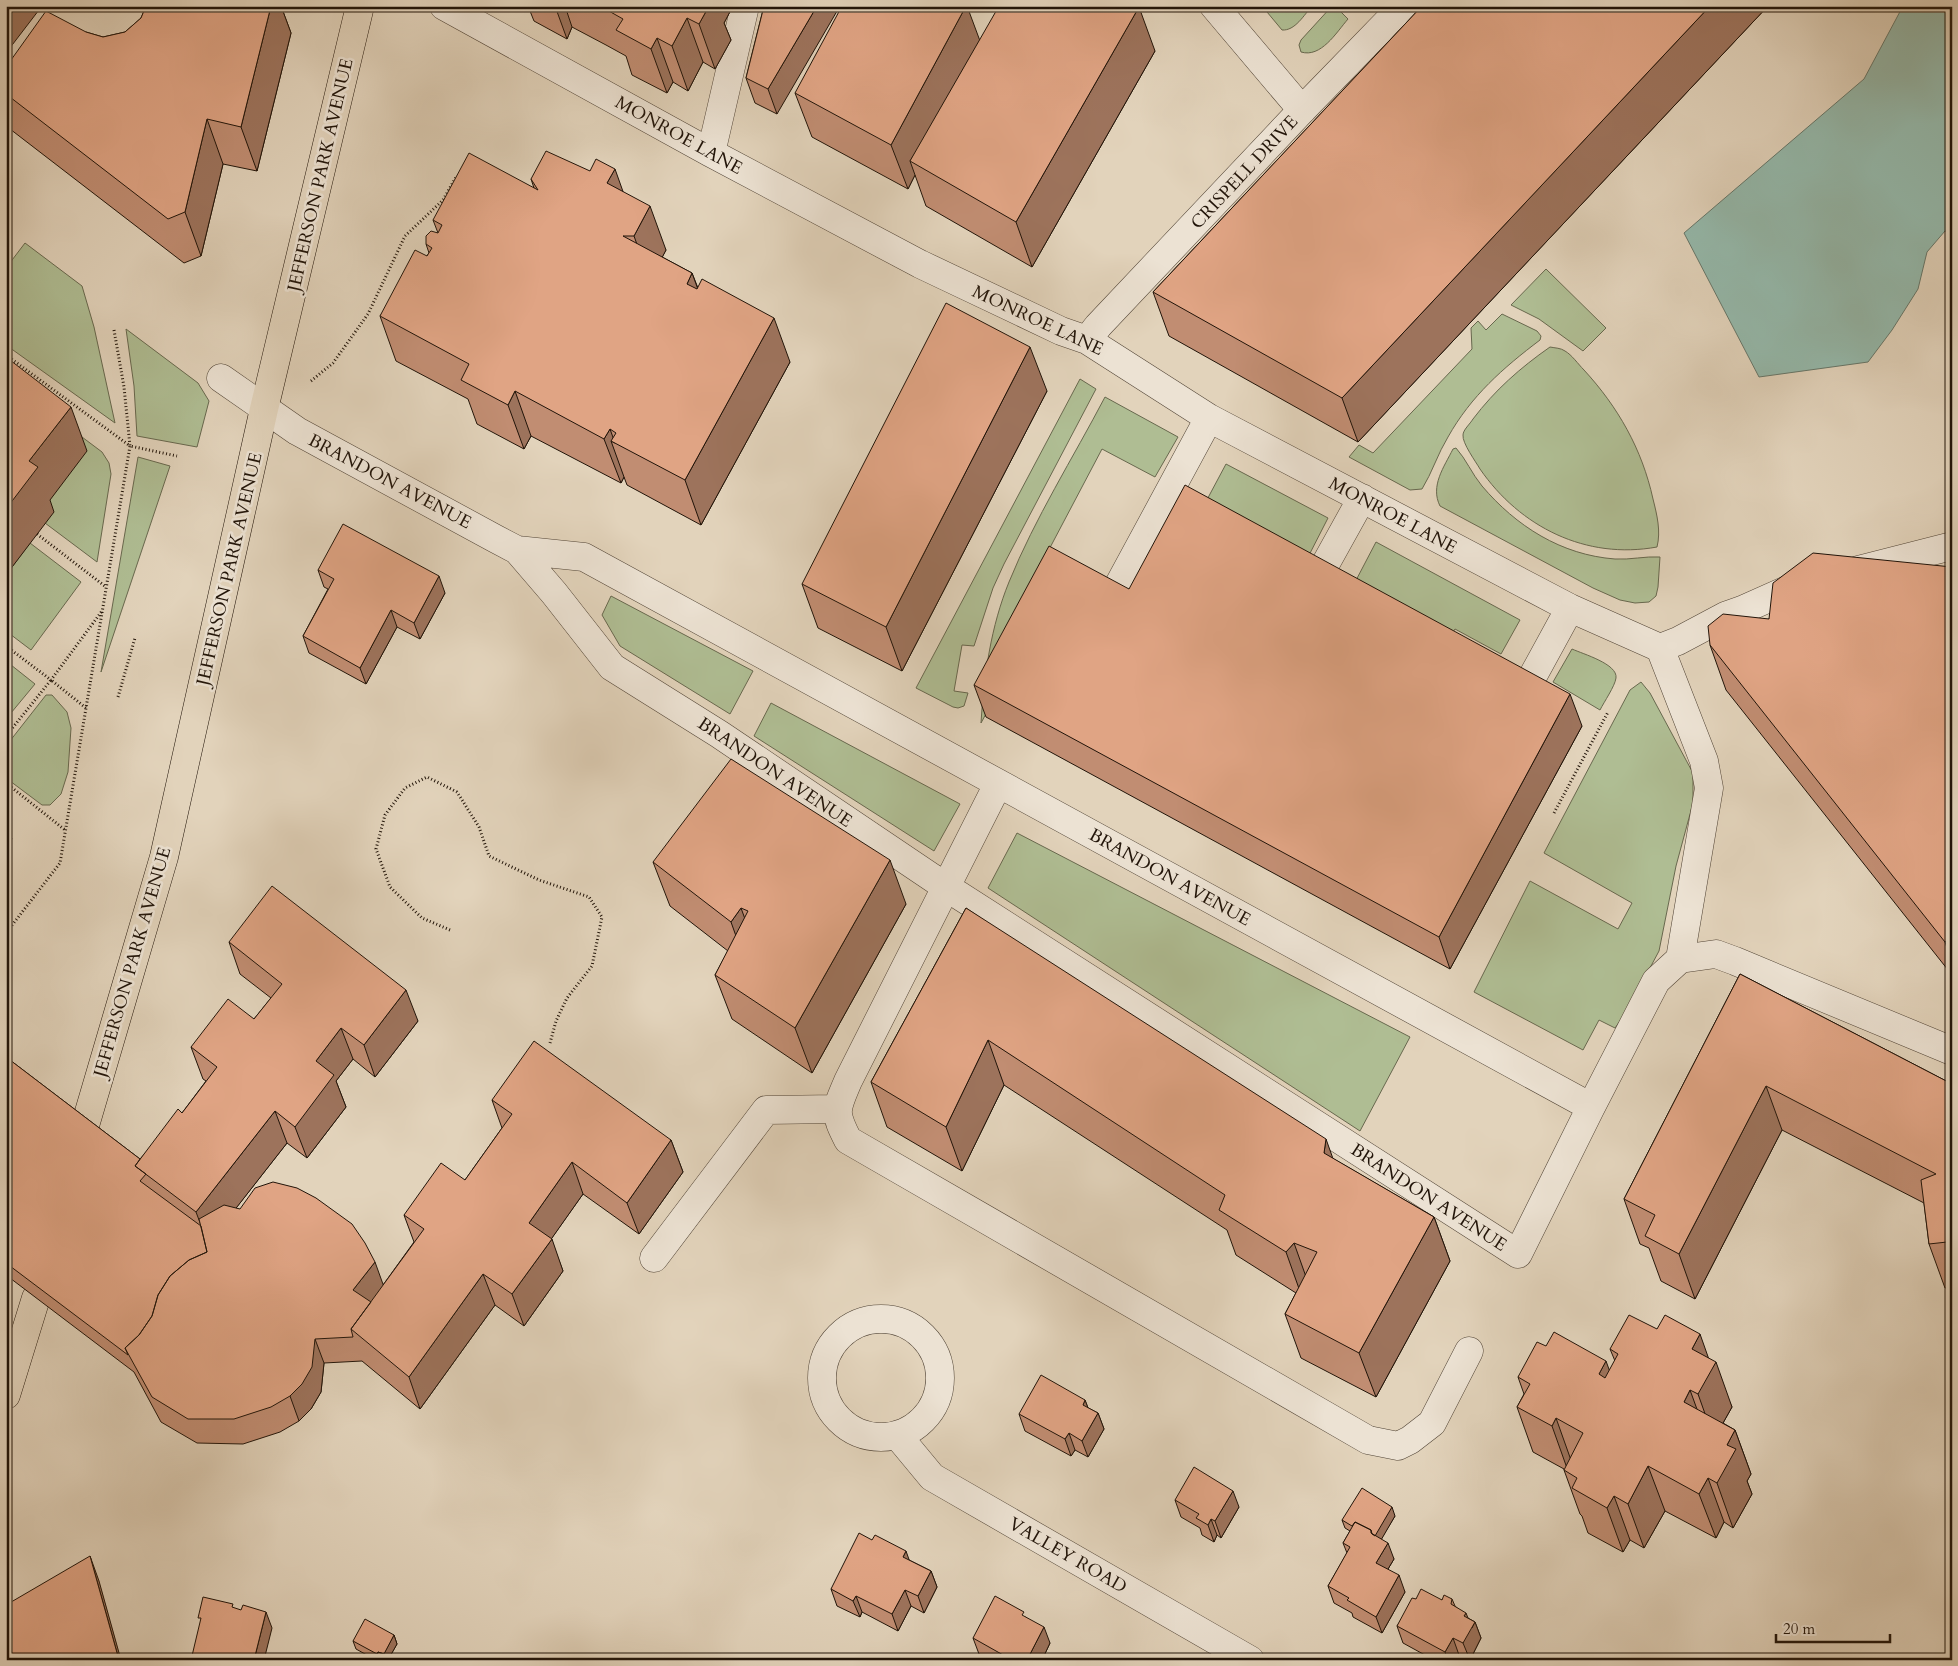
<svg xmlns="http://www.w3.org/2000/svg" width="1958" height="1666" font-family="Cardo,serif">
	<rect width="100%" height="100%" fill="#e2d3bb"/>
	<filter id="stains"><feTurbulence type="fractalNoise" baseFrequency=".004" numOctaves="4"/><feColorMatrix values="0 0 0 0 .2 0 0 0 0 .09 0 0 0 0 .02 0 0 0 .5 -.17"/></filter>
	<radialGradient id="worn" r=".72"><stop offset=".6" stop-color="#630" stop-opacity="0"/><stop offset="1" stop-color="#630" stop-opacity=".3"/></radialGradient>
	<path fill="#afbd93" stroke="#68684e" d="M1262,6H1312C1304,15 1295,31 1282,30Z
		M1332,6H1335L1348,19C1336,33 1321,58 1301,52L1299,45L1301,40Z
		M25,243L82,286L94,327L115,423L6,345V268Z
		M1546,269L1606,328L1583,351L1539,319L1511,305Z
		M1502,314L1537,331L1541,336L1540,340C1503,368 1471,396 1448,437C1438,453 1432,473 1422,489L1410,490L1349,457L1359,445L1373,453L1472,349L1471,328L1478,321L1486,330Z
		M126,329L198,383L209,401L197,447L137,436L134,386Z
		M1550,347C1555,348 1561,348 1565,351C1572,355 1578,364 1584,370C1618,407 1642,449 1653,499C1657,515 1661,531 1657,547C1586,560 1520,527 1480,469C1476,462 1462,443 1463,435C1463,430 1470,424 1473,419C1495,390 1520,368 1550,347Z
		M1080,379L1096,389L1004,564L993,588L974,646L962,645L954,691L968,693L964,706L958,708L953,707L916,688Z
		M6,380L102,452L109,463L111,474L97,562L45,523Z
		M1105,397L1178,437L1155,477L1102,449L1034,578L1054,589L981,723C984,675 991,626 1009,582C1035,518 1073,458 1105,397Z
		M1456,448C1466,459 1472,474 1482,486C1516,526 1561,555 1615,559C1630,560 1645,556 1660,557L1658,587L1656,596L1649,602L1635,603L1620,600L1593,588L1440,506C1430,486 1444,467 1453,449Z
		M138,457L170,466L101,672Z
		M1226,464L1328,518L1305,563L1202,509Z
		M1376,542L1520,620L1501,654L1455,629L1449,638L1353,586Z
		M30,543L81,582L31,650L6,631V575Z
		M611,596L753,671L730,714L620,646L602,615Z
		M1572,649C1583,654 1618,664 1616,678C1615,686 1604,702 1600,710L1553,682Z
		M6,661L35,684L6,719Z
		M1641,682L1650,693L1693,773V803L1676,866L1659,951L1627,1011L1615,1028L1599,1020L1583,1050L1474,992L1530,881L1618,929L1632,903L1544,853L1630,690Z
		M46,695H52L67,712L71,728L68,772L61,794L50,805H42L6,778V746Z
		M771,703L960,804L934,851L754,736Z
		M1017,833L1410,1037L1360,1131L988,888Z"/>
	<path fill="#95b9ab" stroke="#67776a" d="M1903,6H1952V232L1945,231L1927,252L1918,289L1892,330L1868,362L1759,377L1684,233L1864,79Z"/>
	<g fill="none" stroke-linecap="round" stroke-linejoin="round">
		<defs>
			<path id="minor" d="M444,6L711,153L920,264L1061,331L1087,340L1209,418L1570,608L1660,648
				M1214,6L1302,110
				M711,153L745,6
				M1087,340L1098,326L1302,110L1403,6
				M221,378L297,431L496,539L517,550L584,557L1591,1107L1518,1254L946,887L719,734L612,667L554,593L517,550
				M1858,570L1952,546
				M1316,581L1362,498
				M1115,592L1209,418
				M1660,648L1704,761L1709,788L1680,959
				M1660,648L1678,641L1725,616L1742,610L1787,590L1807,584
				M1523,694L1570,608
				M998,784L848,1081C836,1110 833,1111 848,1140L1368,1440L1398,1446L1410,1440L1432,1423L1469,1351
				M1591,1107L1656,981L1680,959L1716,954L1735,961L1952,1051
				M654,1258L766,1110L837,1109
				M822 1378a59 59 0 1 1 118 0a59 59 0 1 1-118 0Z
				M898,1436L932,1477L1250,1660"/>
			<path id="major" d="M84,1129L164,857L264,409L360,6
				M6,1395L36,1298"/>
		</defs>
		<use href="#minor" stroke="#514436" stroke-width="29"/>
		<use href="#major" stroke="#211409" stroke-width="29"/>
		<path stroke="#211409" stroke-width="3" stroke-dasharray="1 2.5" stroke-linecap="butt" d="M114,330L124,387L130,446L177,456
			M6,355L130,446L60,863L6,933
			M311,381L333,363L368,314L405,236L443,200L456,177
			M37,534L106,587
			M6,646L51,680L102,611
			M118,697L135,638
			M6,736L51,680L86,708
			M6,783L65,830
			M1554,813L1608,712
			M450,930L422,918L390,887L376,849L385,815L405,788L427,777L457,792L479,827L489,856L539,880L589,897L602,917L592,966L567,998L556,1021L550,1043"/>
		<use href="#minor" stroke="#ece2d3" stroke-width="28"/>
		<use href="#major" stroke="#e2d3bb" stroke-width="28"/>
	</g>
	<path fill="#c18d72" stroke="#211409" d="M146,6H281L291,33L257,171L223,164L201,256L184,263L10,129L6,120V67L86,32L103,37L125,32L141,18Z
		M506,6H514L512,10Z
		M528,6H733L724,23L731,40L715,69L703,62L688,91L673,82L667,93L632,75L626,56L606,45L572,27L567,39L534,21Z
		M764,6L777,114L755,103L746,78Z
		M1422,6H1768L1358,442L1169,336L1153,292Z
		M979,40L1155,51L1032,267L926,206L915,175L908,189L812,137L795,93Z
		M531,179L623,192L666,250L662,257L692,273L698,288L790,362L701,525L627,485L624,477L621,483L531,436L524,449L477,424L468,399L396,361L380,316L429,253L426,244L438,233L433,220L534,188Z
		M1047,391L902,671L818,628L802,584Z
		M1952,567V975L1726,690L1710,645L1769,619Z
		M318,570L445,593L420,639L397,627L366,684L309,653L303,636L328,589L324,587Z
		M1129,589L1582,726L1450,969L986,717L974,685Z
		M653,862L906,904L812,1073L732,1019L715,975L728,951L670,906Z
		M966,908L1332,1158L1434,1217L1450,1261L1376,1397L1301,1358L1285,1314L1296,1293L1236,1255L1227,1230L1004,1085L962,1171L887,1127L871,1082Z
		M229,942L418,1021L375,1077L353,1059L336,1081L346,1107L307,1158L287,1143L236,1208L383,1285L414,1242L404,1215L465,1180L502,1128L492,1100L671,1140L683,1172L639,1234L583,1194L551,1239L563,1271L524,1326L495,1305L420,1409L362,1361L324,1363L321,1392L311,1409L299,1421L280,1432L243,1444L197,1443L161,1422L134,1372L6,1275V1057L140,1159L182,1113L206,1081L203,1079L191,1047L254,1019L271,998L240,974Z
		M1740,974L1952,1084V1287L1945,1288L1929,1244L1924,1203L1782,1130L1695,1299L1661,1281L1649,1248L1640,1244L1624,1199Z
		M1546,1346L1610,1370L1615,1361L1610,1349L1708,1358L1732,1407L1723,1423L1735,1430L1751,1474L1747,1481L1752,1494L1733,1528L1724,1522L1716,1538L1665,1511L1644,1548L1630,1540L1623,1552L1588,1533L1582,1516L1580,1514L1564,1470V1469L1533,1452L1517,1407L1524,1394L1518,1377Z
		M1085,1400L1088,1408L1098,1413L1104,1429L1088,1457L1075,1450L1071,1456L1025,1431L1019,1414Z
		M1175,1500L1239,1507L1221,1538L1217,1535L1214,1542L1202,1535L1200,1528L1181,1517Z
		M1395,1516L1381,1539L1394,1559L1388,1569L1405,1592L1382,1633L1353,1617L1352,1613L1334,1603L1328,1586L1347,1553L1343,1543L1350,1531L1345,1528L1342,1520Z
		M909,1560L931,1571L937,1587L924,1613L911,1606L898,1631L862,1612L860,1617L837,1606L831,1589Z
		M1416,1599L1442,1600L1452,1599L1455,1606L1468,1618L1475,1622L1481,1638L1470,1660L1459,1655L1456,1660H1434L1403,1643L1397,1626Z
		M1026,1617L1050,1643L1042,1660H988L979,1654L973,1638Z
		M394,1635L397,1644L390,1656L374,1659L356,1649L353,1641Z"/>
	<path fill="#9d735c" stroke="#211409" d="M6,6H42L6,53Z
		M271,6H281L291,33L257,171L241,127Z
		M555,6H565L572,27L567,39Z
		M709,6H733L724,23L731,40L715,69L699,24Z
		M817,6H840L777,114L768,89Z
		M966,6H967L983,49L910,161L915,175L908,189L891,145Z
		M1710,6H1768L1358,442L1342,398Z
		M1139,7L1155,51L1032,267L1016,222Z
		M687,18L703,62L688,91L672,46Z
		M657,38L673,82L667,93L651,49Z
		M207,119L223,164L201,256L185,212Z
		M615,169L631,214L607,183Z
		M650,206L666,250L650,281L634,236Z
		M692,273L708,317L687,284Z
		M774,318L790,362L701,525L685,480Z
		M1030,347L1047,391L902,671L886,627Z
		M515,391L531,436L524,449L508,405Z
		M71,407L87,451L50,500L54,512L6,575V509L29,461Z
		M610,429L615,443L611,441L624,477L621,483L604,439Z
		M439,576L445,593L420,639L414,623Z
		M391,610L397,627L366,684L360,668Z
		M1570,694L1582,726L1450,969L1439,937Z
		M6,824L12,839L6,846Z
		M890,860L906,904L812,1073L795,1028Z
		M741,908L757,952L747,967L731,922Z
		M1952,937V962L1945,942Z
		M406,990L418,1021L375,1077L364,1045Z
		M341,1028L353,1059L336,1081L346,1107L307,1158L295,1127L316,1061Z
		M988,1040L1004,1085L962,1171L946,1127Z
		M1766,1086L1782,1130L1695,1299L1679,1254Z
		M275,1111L287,1143L208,1244L196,1212Z
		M1326,1139L1342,1184L1324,1153Z
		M671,1140L683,1172L639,1234L627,1203Z
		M572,1162L583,1194L540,1255L529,1223Z
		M1434,1217L1450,1261L1376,1397L1359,1353Z
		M552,1239L563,1271L524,1326L512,1294Z
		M1294,1243L1310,1288L1302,1297L1286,1252Z
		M375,1262L384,1287L362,1314L353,1290Z
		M483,1274L495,1305L420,1409L409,1377Z
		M1700,1334L1712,1368L1716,1362L1732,1407L1714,1439L1698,1394L1692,1349Z
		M315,1339L324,1363L321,1392L311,1409L299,1421L290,1396Z
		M1606,1361L1622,1405L1599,1374Z
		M1690,1390L1706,1434L1684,1402Z
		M1085,1400L1091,1416L1083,1405Z
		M1098,1413L1104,1429L1088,1457L1082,1441Z
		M1556,1418L1572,1463L1568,1471L1552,1426Z
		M1735,1430L1751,1474L1747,1481L1752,1494L1733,1528L1717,1483L1727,1445Z
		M1069,1433L1075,1450L1071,1456L1065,1439Z
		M1648,1466L1665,1511L1644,1548L1628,1504Z
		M1708,1478L1724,1522L1716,1538L1699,1494Z
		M1233,1491L1239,1507L1221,1538L1215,1521Z
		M1614,1496L1630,1540L1623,1552L1607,1508Z
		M1392,1507L1395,1516L1377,1547L1371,1533V1530Z
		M1211,1519L1217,1535L1214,1542L1208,1525Z
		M1388,1543L1394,1559L1382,1579L1376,1563Z
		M906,1551L912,1568L903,1557Z
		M90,1556L99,1581L121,1660H119Z
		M931,1571L937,1587L924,1613L918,1596Z
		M1399,1575L1405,1592L1382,1633L1376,1617Z
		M905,1590L911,1606L898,1631L892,1614Z
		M856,1596L862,1612L860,1617L853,1601Z
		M266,1612L272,1628L264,1660H254Z
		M1466,1613L1472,1628L1475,1622L1481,1638L1470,1660L1463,1643L1464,1616Z
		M1044,1627L1050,1643L1042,1660H1027Z
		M394,1635L397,1644L388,1660L382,1657Z
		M1453,1638L1459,1655L1456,1660H1448L1445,1652Z"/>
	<path fill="#e0a484" stroke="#211409" d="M146,6H271L241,127L207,119L185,212L168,219L6,94V67L46,11L86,32L103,37L125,32L141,18Z
		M600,6H709L699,24L687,18L672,46L657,38L651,49L616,30L623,19Z
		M764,6H817L768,89L746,78Z
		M842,6H966L891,145L795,93Z
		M999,6H1138L1139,7L1016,222L910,161Z
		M1422,6H1710L1342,398L1153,292Z
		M546,151L590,171L596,159L615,169L607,183L650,206L634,236H623L692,273L687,284L697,289L702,279L774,318L685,480L611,441L616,433L610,429L604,439L515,391L508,405L461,380L469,364L380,316L415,250L427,256L432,248L426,244V236L431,231L438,233L442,225L433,220L469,153L538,190L531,179Z
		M946,303L1030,347L886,627L802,584Z
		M6,357L71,407L29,461L38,467L6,509Z
		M1185,485L1570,694L1439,937L974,685L1049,546L1129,589Z
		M343,524L439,576L414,623L391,610L360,668L303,636L334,579L318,570Z
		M1813,553L1952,567V937L1945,942L1710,645L1708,626L1723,614L1769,619L1773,583Z
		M731,759L890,860L795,1028L715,975L748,911L741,908L731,922L653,862Z
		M272,886L406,990L364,1045L341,1028L316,1061L334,1075L295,1127L275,1111L196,1212L135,1166L178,1109L182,1113L217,1067L191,1047L228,999L254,1019L282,984L229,942Z
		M966,908L1326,1139L1324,1153L1434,1217L1359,1353L1285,1314L1317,1252L1294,1243L1286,1252L1219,1210L1225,1195L988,1040L946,1127L871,1082Z
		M1740,974L1952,1084V1280L1947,1242L1929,1244L1921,1180L1936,1174L1766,1086L1679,1254L1645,1236L1655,1215L1624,1199Z
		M534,1041L671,1140L627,1203L572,1162L529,1223L552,1239L512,1294L483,1274L409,1377L351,1329L424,1229L404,1215L441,1163L465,1180L512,1114L492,1100Z
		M6,1057L140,1159L135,1166L146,1174L140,1181L201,1226L207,1252L189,1260L170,1276L158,1295L152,1316L139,1335L125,1348L128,1355L6,1263Z
		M273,1182L297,1188L316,1198L352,1224L365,1243L375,1262L353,1290L371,1302L351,1329L353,1337L315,1339L312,1367L302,1384L290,1396L271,1407L234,1419H188L152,1397L125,1348L139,1335L152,1316L158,1295L170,1276L189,1260L207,1252L199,1219L224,1205L240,1209L255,1188Z
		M1629,1315L1657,1329L1665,1315L1700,1334L1692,1349L1716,1362L1698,1394L1690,1390L1684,1402L1735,1430L1727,1445L1736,1449L1717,1483L1708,1478L1699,1494L1648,1466L1628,1504L1614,1496L1607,1508L1572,1488L1577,1478L1564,1470L1583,1433L1556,1418L1552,1426L1517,1407L1530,1384L1518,1377L1537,1342L1546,1346L1554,1332L1606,1361L1599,1374L1605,1378L1618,1354L1610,1349Z
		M1041,1375L1085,1400L1083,1405L1098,1413L1082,1441L1069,1433L1065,1439L1019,1414Z
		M1194,1467L1233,1491L1215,1521L1211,1519L1208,1525L1196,1518L1199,1514L1175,1500Z
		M1362,1488L1392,1507L1375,1536L1372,1534L1371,1530L1355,1522L1352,1526L1342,1520Z
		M1355,1522L1371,1530V1533L1388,1543L1376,1563L1399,1575L1376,1617L1347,1600L1349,1598L1328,1586L1350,1547L1343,1543Z
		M859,1533L872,1540L875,1535L906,1551L903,1557L931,1571L918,1596L905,1590L892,1614L856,1596L853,1601L831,1589Z
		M90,1556L119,1660H6V1605Z
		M1421,1589L1442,1600L1444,1595L1452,1599L1451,1604L1466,1613L1464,1616L1475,1622L1463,1643L1453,1638L1445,1652L1397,1626L1412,1598L1416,1599Z
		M995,1596L1024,1612L1022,1615L1044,1627L1027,1660H1012L973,1638Z
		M203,1597L233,1604L232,1607L241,1610L243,1605L266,1612L254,1660H191L201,1618H198Z
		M365,1619L394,1635L384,1654L378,1652L377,1654L353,1641Z
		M378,1652L402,1660H374Z"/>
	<g text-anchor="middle" stroke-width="5" stroke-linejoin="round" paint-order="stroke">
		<g font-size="18" fill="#211409" stroke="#ece2d3">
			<text transform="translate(679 135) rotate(29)" y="6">MONROE LANE</text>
			<text transform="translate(1244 172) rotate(-47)" y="6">CRISPELL DRIVE</text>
			<text transform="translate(320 175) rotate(-77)" y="6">JEFFERSON PARK AVENUE</text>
			<text transform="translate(1038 320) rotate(25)" y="6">MONROE LANE</text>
			<text transform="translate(390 481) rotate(28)" y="6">BRANDON AVENUE</text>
			<text transform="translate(1393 515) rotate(28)" y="6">MONROE LANE</text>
			<text transform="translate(229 569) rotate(-77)" y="6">JEFFERSON PARK AVENUE</text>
			<text transform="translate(775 772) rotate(34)" y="6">BRANDON AVENUE</text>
			<text transform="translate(1170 877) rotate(29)" y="6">BRANDON AVENUE</text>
			<text transform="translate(132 962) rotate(-74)" y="6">JEFFERSON PARK AVENUE</text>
			<text transform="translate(1429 1197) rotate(33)" y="6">BRANDON AVENUE</text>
			<text transform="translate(1068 1555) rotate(30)" y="6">VALLEY ROAD</text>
		</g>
	</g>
	<rect width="1958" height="1666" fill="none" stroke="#e2d3bb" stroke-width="25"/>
	<rect x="8" y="8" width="1943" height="1651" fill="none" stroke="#211409" stroke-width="2.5"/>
	<rect x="12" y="12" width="1933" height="1641" fill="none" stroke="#211409"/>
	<path d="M1776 1634v8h114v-8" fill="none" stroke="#211409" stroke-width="2.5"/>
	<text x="1783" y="1634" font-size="15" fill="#211409" stroke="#ece2d3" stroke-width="4" paint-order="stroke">20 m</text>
	<rect width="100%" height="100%" filter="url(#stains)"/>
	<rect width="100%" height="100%" fill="url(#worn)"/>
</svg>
